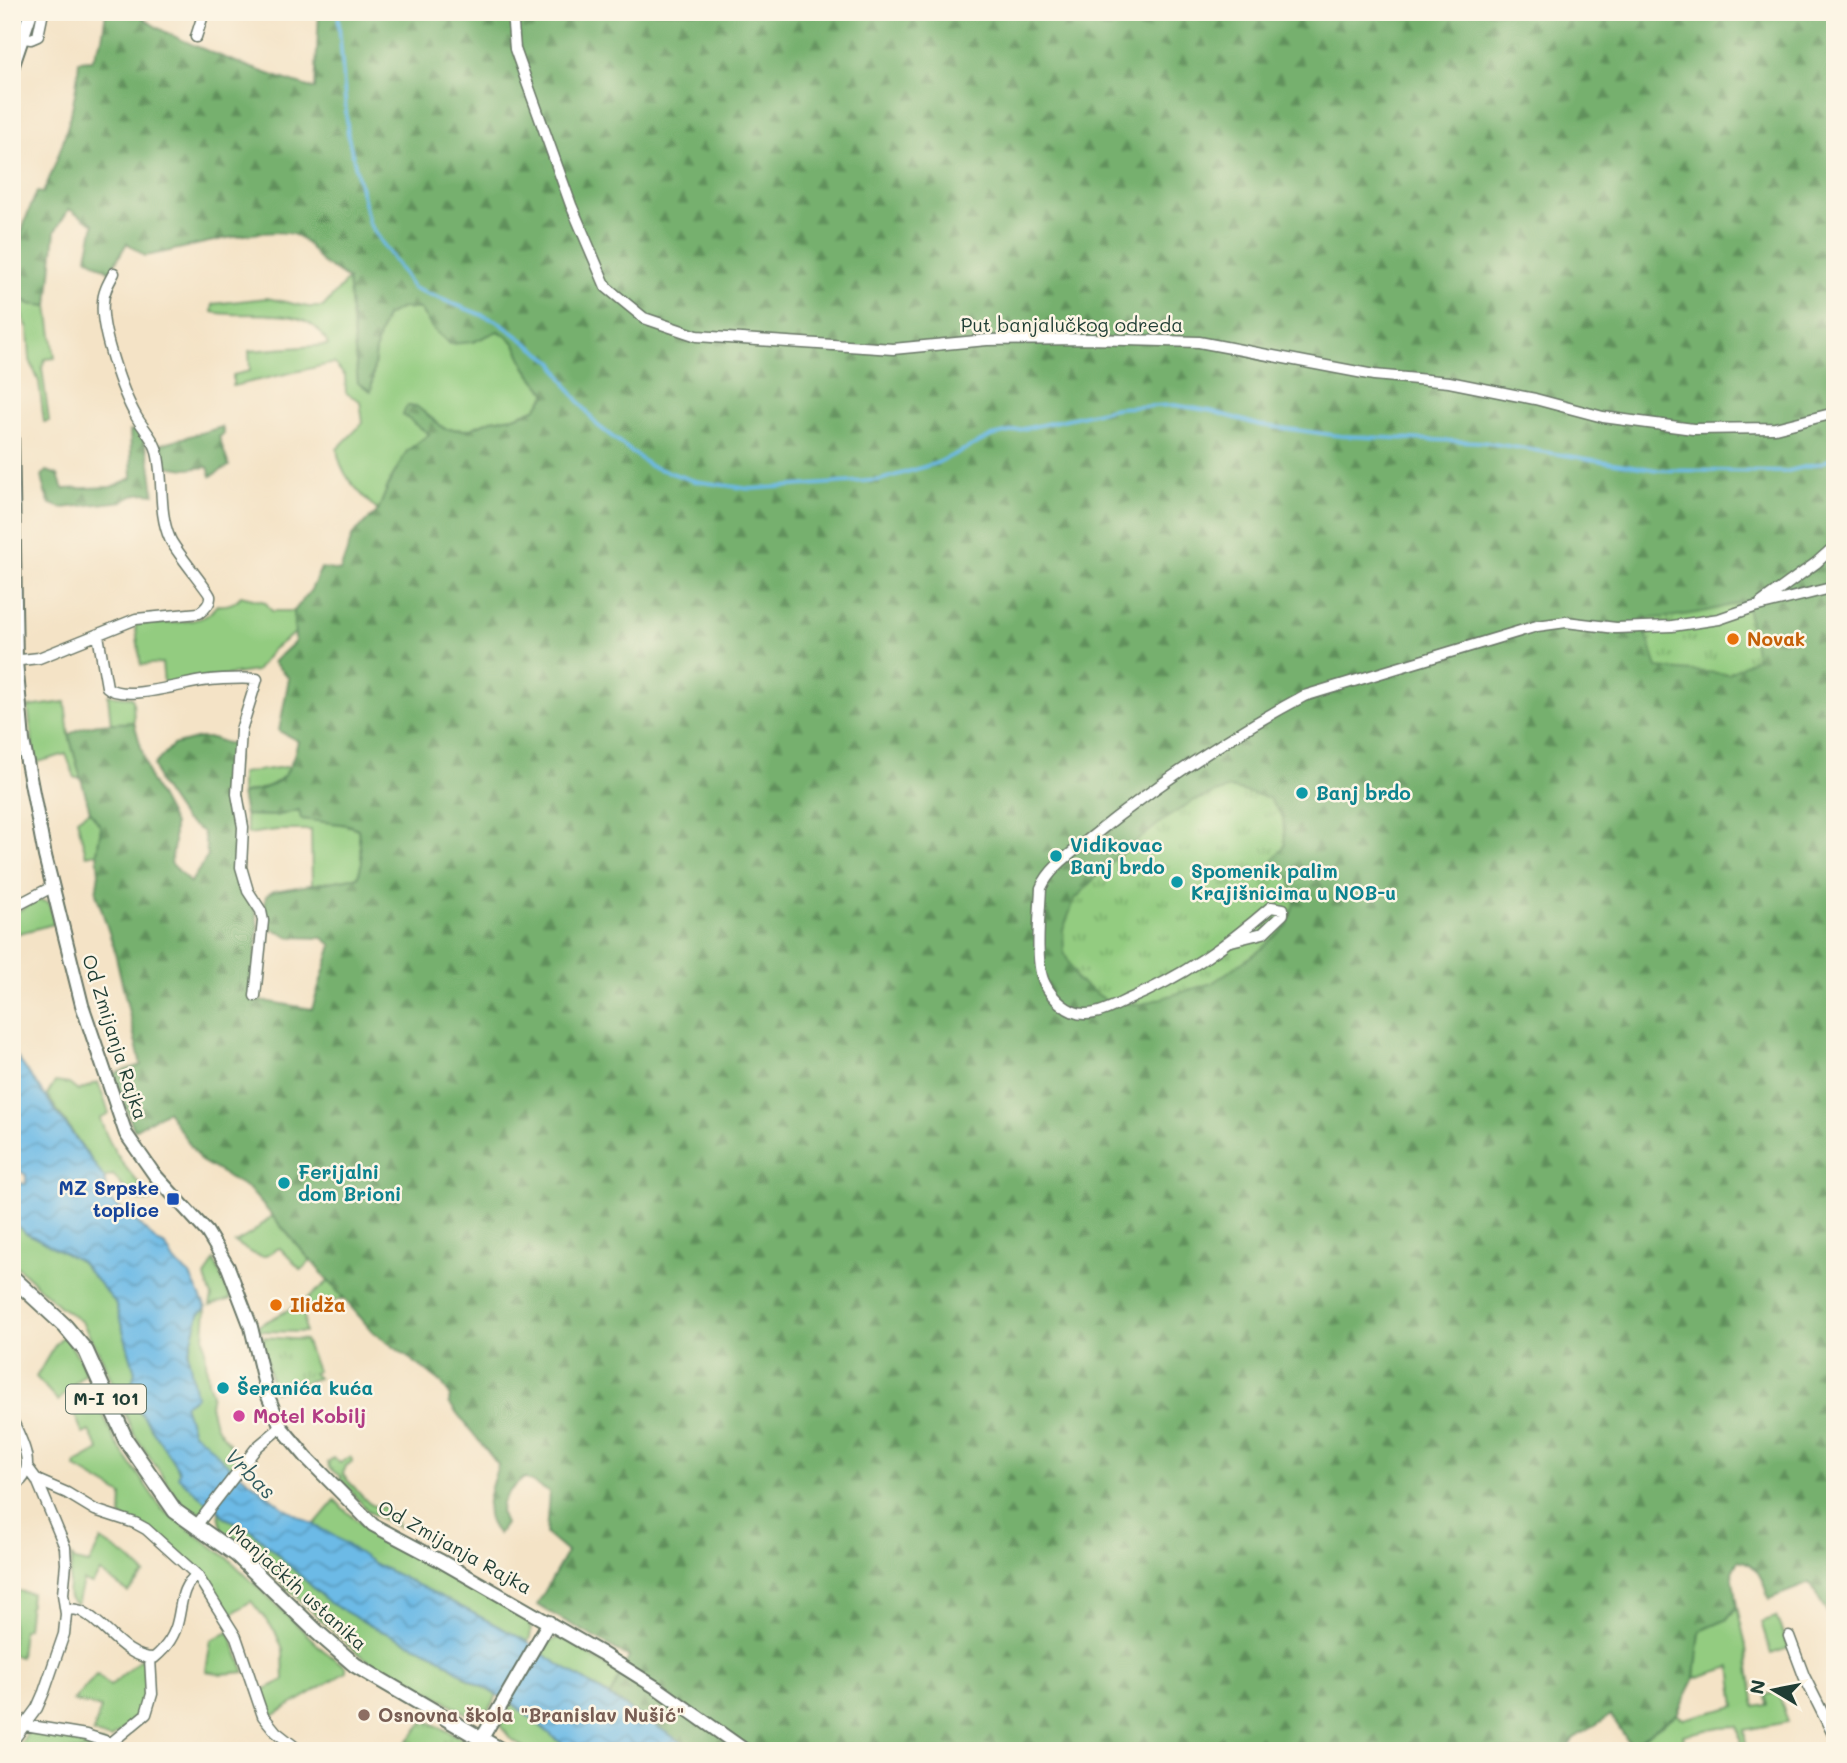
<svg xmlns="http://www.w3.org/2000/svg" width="1847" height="1763" font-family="Mali,sans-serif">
	<defs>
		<pattern id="forest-firs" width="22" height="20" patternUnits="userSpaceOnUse" patternTransform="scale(1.75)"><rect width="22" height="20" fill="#76b06e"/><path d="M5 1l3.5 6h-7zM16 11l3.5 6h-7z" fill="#60905b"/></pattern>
		<pattern id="park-tufts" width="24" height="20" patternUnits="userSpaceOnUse" patternTransform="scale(1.75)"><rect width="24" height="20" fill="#93cc80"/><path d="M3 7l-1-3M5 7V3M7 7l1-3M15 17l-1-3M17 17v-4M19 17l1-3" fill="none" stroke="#77a76a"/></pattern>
		<pattern id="water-waves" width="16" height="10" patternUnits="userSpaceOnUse" patternTransform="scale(1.75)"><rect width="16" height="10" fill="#6cbae6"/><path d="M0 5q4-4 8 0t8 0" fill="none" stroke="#5898bb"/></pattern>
	</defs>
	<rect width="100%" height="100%" fill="#fcf5e5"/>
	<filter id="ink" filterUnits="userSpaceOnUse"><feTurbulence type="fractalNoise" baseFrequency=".0143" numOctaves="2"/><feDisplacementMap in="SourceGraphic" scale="14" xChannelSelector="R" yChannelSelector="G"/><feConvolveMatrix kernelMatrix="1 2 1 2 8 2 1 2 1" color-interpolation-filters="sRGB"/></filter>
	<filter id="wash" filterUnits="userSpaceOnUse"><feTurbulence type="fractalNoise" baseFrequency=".00686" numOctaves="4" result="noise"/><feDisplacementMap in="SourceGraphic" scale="28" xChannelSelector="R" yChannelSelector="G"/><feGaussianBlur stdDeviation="1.57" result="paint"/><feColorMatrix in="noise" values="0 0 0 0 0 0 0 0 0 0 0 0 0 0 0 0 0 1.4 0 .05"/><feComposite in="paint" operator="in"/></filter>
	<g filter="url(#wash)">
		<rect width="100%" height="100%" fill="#f4e3c6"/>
		<path fill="#93cc80" stroke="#59845a" stroke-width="2" d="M348,279L358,383L371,391L377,342L386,316L402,308L420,309L433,329L473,342L498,330C518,342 516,347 525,366C531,376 540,386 547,394L535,409L514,417L491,420L468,430L445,429L416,406L413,423L430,434C404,449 389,483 378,511C359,492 340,476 337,449L363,423L360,401L346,393L345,376L334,363L233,386V375L250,371L249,351L328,345C311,301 248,320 212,312L213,304L267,298L308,307H323Z
			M19,297L29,304L48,306L55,358L45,359L42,368L49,421L44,422L39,382L30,360L28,328L23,318Z
			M241,596L265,602L272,611H294L295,633L273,649L256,671L164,684L162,663L141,665L135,623C151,624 197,624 209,614C212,611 214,608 217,605C227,606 234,604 241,596Z
			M108,695L131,697L133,700L134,722L111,724Z
			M65,702L69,735L81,778H75L66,754L35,763L28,707Z
			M292,766C277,788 266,788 241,794V773Z
			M299,810L358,829L362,862L358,877L312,885L311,830H277L248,834L245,815L276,816Z
			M90,811L101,827L97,853L86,855L77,819Z
			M38,900L49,902L54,924L12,935V914Z
			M55,1082L69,1084L78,1091L98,1082L109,1113L100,1119C111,1152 130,1174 153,1200L148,1202L133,1199L113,1175L104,1178L47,1095Z
			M272,1216L311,1261L301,1270L280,1248C274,1249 270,1255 264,1256C253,1257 244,1246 235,1243L252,1233Z
			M12,1222L26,1233L80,1261L115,1302L135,1372L129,1395L179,1470V1478L209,1504L200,1513L186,1507L178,1498L133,1433L102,1358L82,1322L59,1306L12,1262Z
			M214,1260L231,1299L210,1306L212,1297L205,1277Z
			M329,1281L344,1298L304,1310L305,1332L260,1331L258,1326L302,1303Z
			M206,1308L204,1338L208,1382L212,1393L210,1405L215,1425L234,1450L231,1452L235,1457L239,1454L243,1456L233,1470L193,1433L184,1405L196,1397L188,1354L199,1314Z
			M64,1335L81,1361L85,1373L58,1401L36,1377C46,1362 51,1347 64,1335Z
			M96,1398L115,1441L162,1509L229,1559L323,1650L346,1667V1672L269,1718L259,1692L284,1680L283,1650L275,1631L251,1601L227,1617L200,1573L121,1516L122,1495L75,1467L76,1463L99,1450L89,1431L83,1434L74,1413Z
			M350,1457L353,1461L346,1466L343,1474C347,1481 354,1486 358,1492C366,1500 371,1509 385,1507L400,1528L369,1512L340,1479L341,1477L329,1468L328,1462L333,1458L340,1463Z
			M335,1500C366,1535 409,1550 449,1572C474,1586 499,1602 524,1616C531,1624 533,1633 528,1642L454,1603L375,1564L314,1525Z
			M218,1509L225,1518L250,1529L330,1603L375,1628L435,1654L469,1680L497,1695L488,1711L478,1717L469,1715L405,1677L373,1664L351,1648L236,1540L222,1530Z
			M101,1540L127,1557L145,1574L128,1592L100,1572L92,1584L83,1581L77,1605L69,1598L68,1593L72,1557L75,1561L89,1564Z
			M12,1590L31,1593L27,1628L23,1630L20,1657L12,1655Z
			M1737,1607L1745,1641L1755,1707L1767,1705L1766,1695L1778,1692L1788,1722L1744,1730L1747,1751H1742L1738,1726L1720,1727L1683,1735L1686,1751H1631V1746L1677,1714L1683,1719L1736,1706L1731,1667L1695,1678L1700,1631L1726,1620Z
			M1776,1617L1789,1648L1771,1654L1761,1622Z
			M229,1632L245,1672L220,1674L206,1671L211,1640Z
			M558,1638L569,1641L621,1676L610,1696L541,1653L549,1642Z
			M141,1659L146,1662L149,1694L140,1718L110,1739L93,1733L101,1708L73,1701L97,1674L110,1686Z
			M512,1703L571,1751H529L510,1738L501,1726L502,1721Z
			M32,1731L104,1743L113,1751H16L28,1732Z"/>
		<path fill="url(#forest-firs)" stroke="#4a7651" stroke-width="2" d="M106,12H138C151,35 284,80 315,89L319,12H1835V1627L1810,1583L1769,1599C1762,1581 1760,1564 1738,1560L1732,1572L1737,1607L1726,1620L1700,1631L1695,1678L1677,1714L1631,1746L1611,1715L1573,1739L1567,1751H695L610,1696L629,1657L537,1605L567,1552L546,1534L549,1492L524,1478C508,1492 494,1501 505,1524L498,1534C478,1514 491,1489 498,1465L449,1403L450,1395L439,1380L372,1331L249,1189L201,1161L167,1111L134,1130L113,1074L141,1065L114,948L96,893L99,873L97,853L101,827L90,811L69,735C86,721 114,724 134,722L150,779L174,824V844L171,863L190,883L208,856L203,832L184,820L159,783L154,765L173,745L199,738H212L226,743H234L236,759L232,777V803L239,827L236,856L238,872L241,885L256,912L258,925L252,999L312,1009L332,945L323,938L290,937L266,926C267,916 263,907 266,896L274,891L358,877L362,862L358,829L348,825L301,819L299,810L276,816L245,815L241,794C280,785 288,781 298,741L279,731L289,678L273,662L295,642L294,611L311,590L321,568L340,571L353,534L378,511L390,481L407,451L429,434L403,415L407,406H416L445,429L468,430L491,420L514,417L535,409L547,394C540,385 530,376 525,366C516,347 518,342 498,331L473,342L450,344L433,329L420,309L402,308L386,316L377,342L371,391L358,383L348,279C339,273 329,268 321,261C313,253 310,243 299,237C272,221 179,251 145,256L127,243L110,272L87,257L94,224L69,209L55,231L48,306C41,305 32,306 27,302C0,283 25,217 37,192L43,193C62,151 76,107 79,61L92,60L102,39Z
			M222,427L224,434L219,437L229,466L211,476L208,467L187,469L165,466L161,444Z
			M139,429C150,449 151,471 154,494C142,492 134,494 124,501L62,508L50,504L45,493L42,475L47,471L58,475L63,489L111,487L132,478L130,431Z"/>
		<path fill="url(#park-tufts)" stroke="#59845a" stroke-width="2" d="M1740,602L1748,611L1756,658L1729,674L1657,668L1642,619C1677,617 1707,613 1740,602Z
			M1230,788L1269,798L1283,818L1285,845L1265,872L1290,877L1295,901L1287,925L1260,950L1212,983L1139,1005L1106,1000L1077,980L1064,952L1063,930L1075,899L1105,867L1162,821L1193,801Z
			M264,1337L305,1340L317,1371L313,1373L318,1378L274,1392L261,1338Z
			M425,1720L472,1743L468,1751H399Z"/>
		<path fill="url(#water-waves)" stroke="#467c8d" stroke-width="2" d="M12,1050L104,1178L111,1201L137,1222L157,1242L166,1246L174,1261L190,1275L206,1308L199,1314L188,1354L196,1397L184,1405L193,1433L204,1440L222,1460L284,1508L334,1536L375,1564L454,1603L528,1642L541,1653L695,1751H571L512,1703L470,1680L435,1654L375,1628L330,1603L250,1529L224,1517L218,1509L209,1504L178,1477L179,1470L129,1395L135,1372L115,1302L80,1261L26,1233L12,1222V1182L26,1184V1175L12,1166Z"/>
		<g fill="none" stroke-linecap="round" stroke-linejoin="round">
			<path stroke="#6cbae6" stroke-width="3.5" d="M338,12L348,136L369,223L413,288L497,321L553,362L570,390L597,425L650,466L695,481L750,489L880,480L937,463L992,436L1116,408L1174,405L1211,411L1259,425L1341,436L1482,442L1658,470L1784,472L1821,463L1835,457"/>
		</g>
	</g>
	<g filter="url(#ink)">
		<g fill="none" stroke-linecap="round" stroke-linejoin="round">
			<defs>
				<path id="minor" d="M512,12L515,49L571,205L606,287L644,318L697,336L893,349L987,340L1090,339L1199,342L1374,375L1449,382L1535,399L1603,417L1693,429L1775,428L1835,413
					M196,37L204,12
					M24,38L31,39L38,36L43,12
					M1761,603L1816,563L1835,546
					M98,635L107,687C122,702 181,684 202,681C220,679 239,678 257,679L241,730L237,794L243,827L241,867L248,891L261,911L263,921L255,996
					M12,661L39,658L136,619L199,613C205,609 211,604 210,596C209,591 176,552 170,539C157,510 165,477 156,448C152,437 142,427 136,416C123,394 100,329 103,303C103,292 109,282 114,273
					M12,908L52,887
					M1231,941L1263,933L1283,914V909L1271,907C1226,946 1182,977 1127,1000C1114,1006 1100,1014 1086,1014C1069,1015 1052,998 1045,984C1034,965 1040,911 1041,888C1050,867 1072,853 1089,839C1156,785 1229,736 1304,696L1537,626L1566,622L1616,628L1672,626L1719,619L1754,607L1835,587
					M12,1420C22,1440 40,1474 12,1486
					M37,1480L67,1493L95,1510L135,1523L146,1529L197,1575L236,1637L263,1716L276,1732L300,1751
					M196,1526L257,1447L281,1427
					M66,1609C72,1609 78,1609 83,1612C107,1625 124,1658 154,1658C166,1648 175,1635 178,1620C182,1603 181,1586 197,1575
					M1789,1636L1804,1676L1835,1738
					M25,1725L86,1735L111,1743L146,1714L152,1694L150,1658
					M12,1742L37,1708L44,1692L64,1634L66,1614L63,1594L66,1564L65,1547L37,1480L28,1468"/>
				<path id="tertiary" d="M12,68L31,12
					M12,429L16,661L23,741L45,856L82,1005L126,1134L154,1174L207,1232L228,1267L251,1327L267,1394L281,1427L308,1459L373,1525L439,1560L601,1653L657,1688L746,1751
					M482,1738L549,1622"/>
				<path id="primary" d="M12,1277L65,1326L86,1351L126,1440L175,1511L237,1555L317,1632L355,1665L502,1751"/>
			</defs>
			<use href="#minor" stroke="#6a7767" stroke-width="13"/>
			<use href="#tertiary" stroke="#6a7767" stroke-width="16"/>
			<use href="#primary" stroke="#6a7767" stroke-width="18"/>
			<use href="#minor" stroke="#fff" stroke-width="10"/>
			<use href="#tertiary" stroke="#fff" stroke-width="12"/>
			<use href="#primary" stroke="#fff" stroke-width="14"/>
		</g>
	</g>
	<g fill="#e8710a" stroke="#fcf5e5" stroke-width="2.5">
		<circle cx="1733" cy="639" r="7"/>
		<circle cx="276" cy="1305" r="7"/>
	</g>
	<g fill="#0f9aa8" stroke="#fcf5e5" stroke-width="2.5">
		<circle cx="1302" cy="793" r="7"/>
		<circle cx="1056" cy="856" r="7"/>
		<circle cx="1177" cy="882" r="7"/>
		<circle cx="284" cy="1183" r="7"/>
		<circle cx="223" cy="1388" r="7"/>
	</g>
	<rect fill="#1a4fb4" stroke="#fcf5e5" stroke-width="2.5" x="166" y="1192" width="14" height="14" rx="3.5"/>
	<circle fill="#d1479c" stroke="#fcf5e5" stroke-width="2.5" cx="239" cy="1416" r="7"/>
	<circle fill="#8d6e63" stroke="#fcf5e5" stroke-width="2.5" cx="364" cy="1715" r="7"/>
	<g text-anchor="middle" stroke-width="5" stroke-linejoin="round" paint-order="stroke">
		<rect fill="#fcf5e5" stroke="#617469" stroke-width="2" x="66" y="1384.5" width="80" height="29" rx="5"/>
		<g font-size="18" font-weight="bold" fill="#1f3d34">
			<text x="106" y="1405">M-I 101</text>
		</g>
		<g font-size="19" fill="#1f3d34" stroke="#fcf5e5">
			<text x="1072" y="332">Put banjalučkog odreda</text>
			<text transform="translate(115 1037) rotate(72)" y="7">Od Zmijanja Rajka</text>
			<text transform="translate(455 1547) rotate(29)" y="7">Od Zmijanja Rajka</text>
			<text transform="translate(298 1587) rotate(42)" y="7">Manjačkih ustanika</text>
		</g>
		<g font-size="19" font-weight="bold" fill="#c56008" stroke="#fcf5e5" text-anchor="start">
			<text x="1747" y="646">Novak</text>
			<text x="290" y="1312">Ilidža</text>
		</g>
		<g font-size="19" font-weight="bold" fill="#0d838f" stroke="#fcf5e5" text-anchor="start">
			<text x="1316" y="800">Banj brdo</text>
			<text x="1070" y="852">Vidikovac<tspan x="1070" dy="22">Banj brdo</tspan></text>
			<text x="1191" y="878">Spomenik palim<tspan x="1191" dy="22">Krajišnicima u NOB-u</tspan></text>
			<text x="298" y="1179">Ferijalni<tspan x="298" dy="22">dom Brioni</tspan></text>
			<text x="237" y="1395">Šeranića kuća</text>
		</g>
		<g font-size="19" font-weight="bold" fill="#164399" stroke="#fcf5e5" text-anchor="end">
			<text x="159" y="1195">MZ Srpske<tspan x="159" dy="22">toplice</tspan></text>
		</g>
		<g font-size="19" font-weight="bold" fill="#b23c85" stroke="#fcf5e5" text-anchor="start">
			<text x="253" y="1423">Motel Kobilj</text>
		</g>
		<g font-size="19" font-weight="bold" fill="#785e54" stroke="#fcf5e5" text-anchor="start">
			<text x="378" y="1722">Osnovna škola "Branislav Nušić"</text>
		</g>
		<g font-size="21" font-style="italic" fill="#325c60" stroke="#fcf5e5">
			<text transform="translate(250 1474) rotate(45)" y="7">Vrbas</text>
		</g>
	</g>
	<rect width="1847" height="1763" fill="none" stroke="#fcf5e5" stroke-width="42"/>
	<g transform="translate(1774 1690) rotate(280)" stroke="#fcf5e5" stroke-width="5" paint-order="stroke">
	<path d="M0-5L12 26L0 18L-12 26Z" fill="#1f3d34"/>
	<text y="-10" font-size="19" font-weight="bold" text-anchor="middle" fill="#1f3d34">N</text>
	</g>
</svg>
